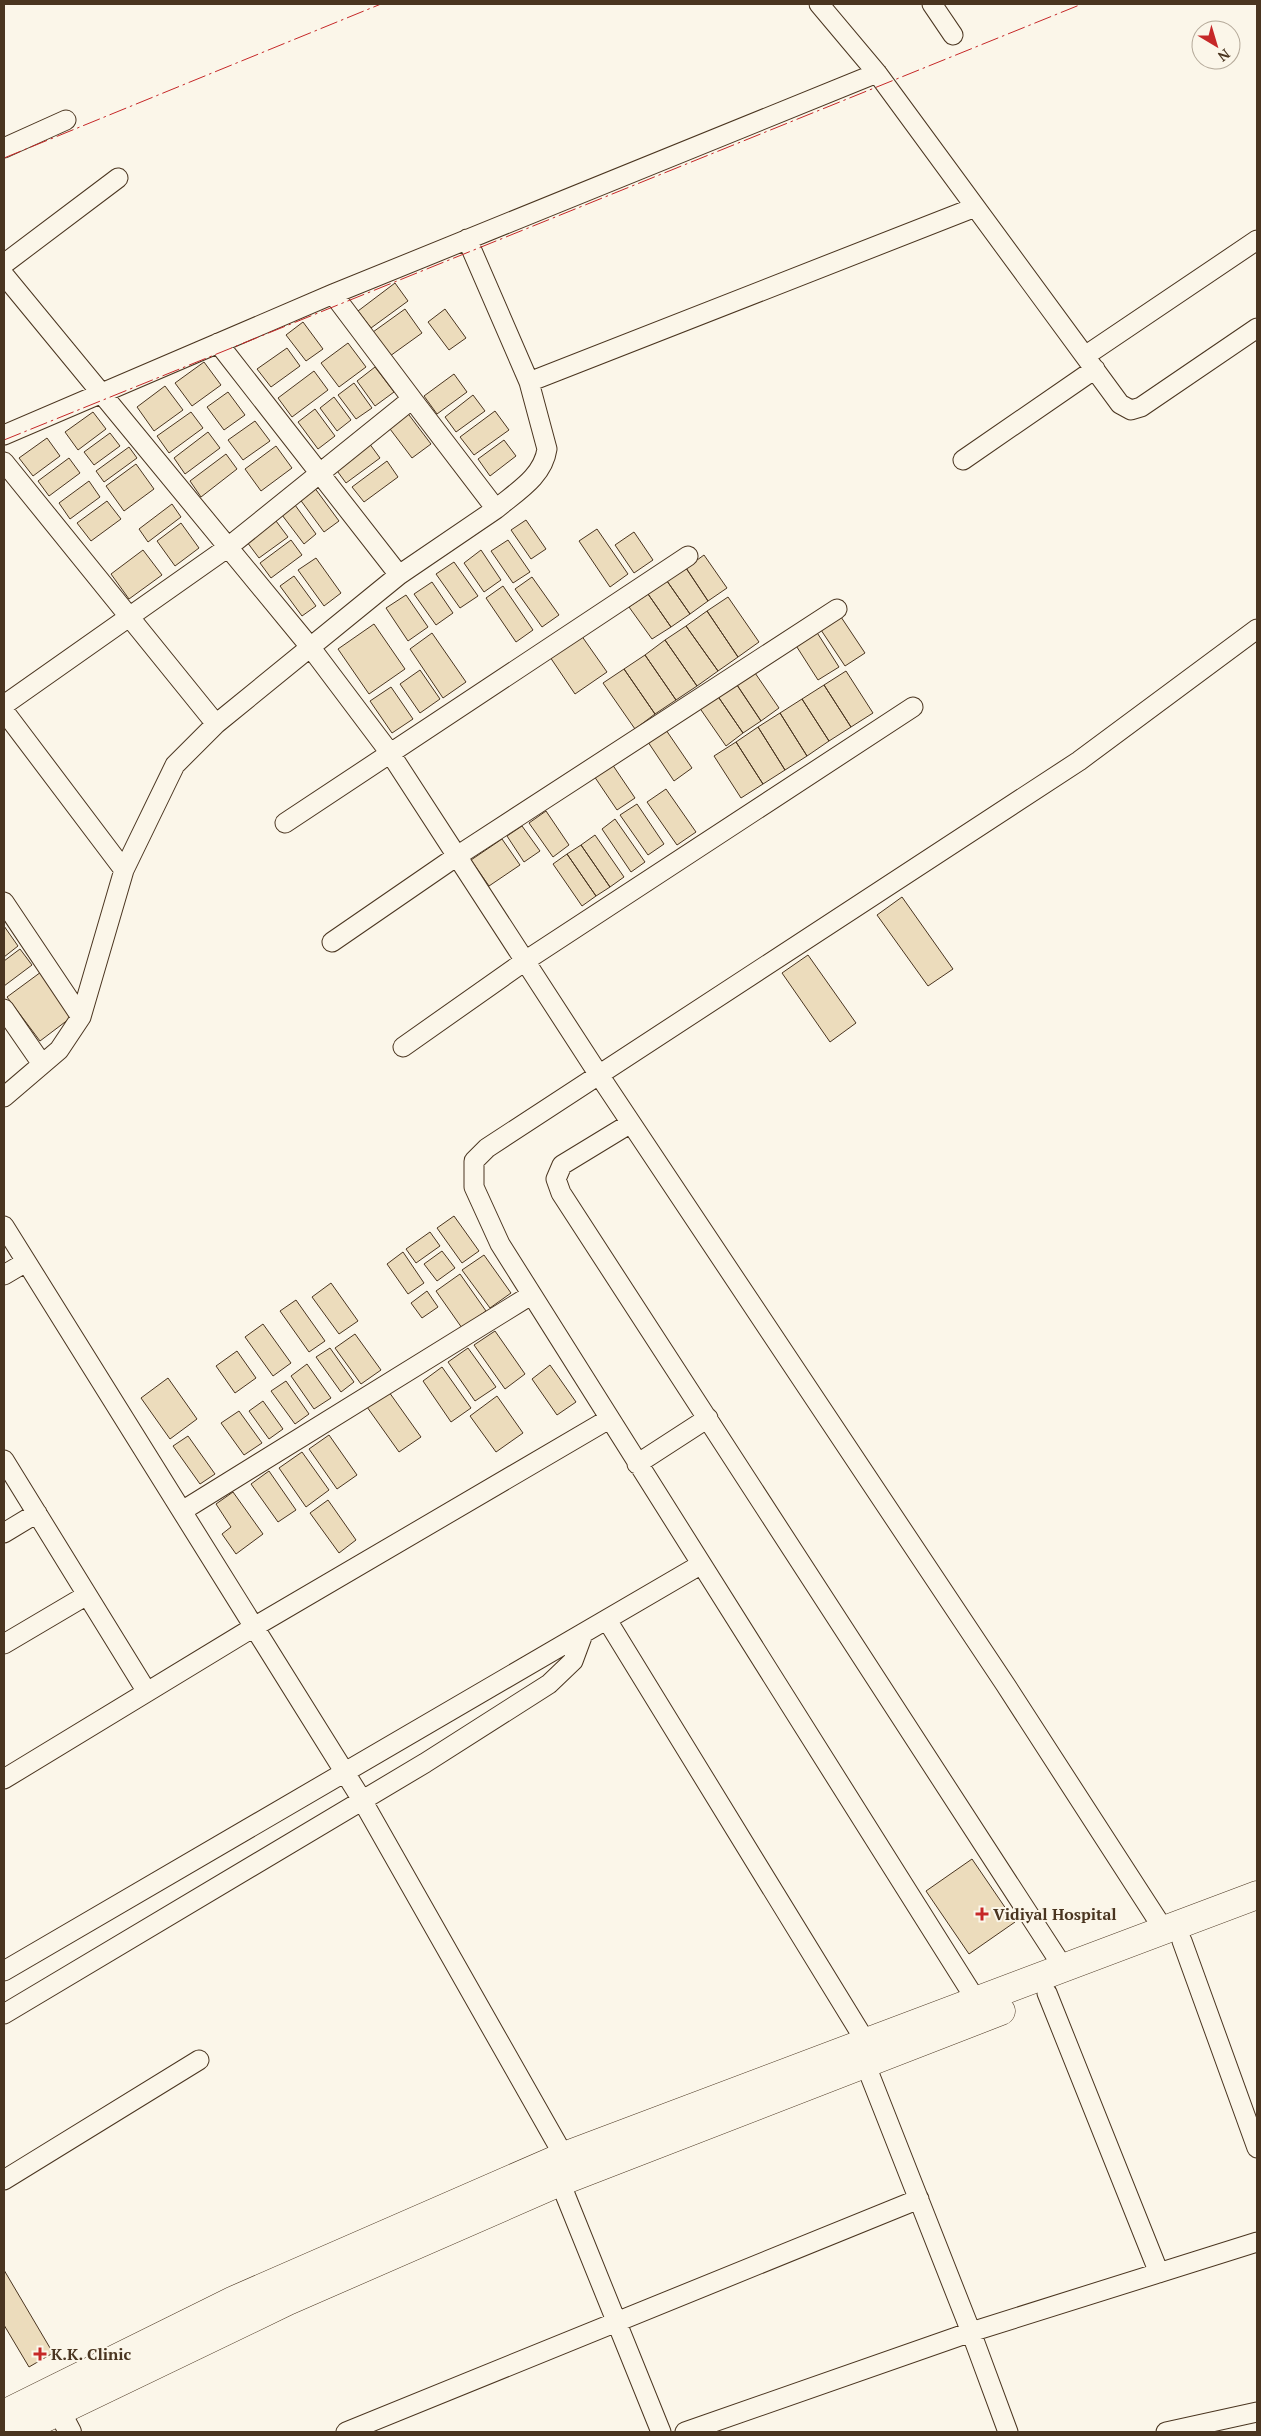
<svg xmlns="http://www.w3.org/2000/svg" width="1261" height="2436" font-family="'PT Serif',serif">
	<rect width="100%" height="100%" fill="#fbf6e9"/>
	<path fill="#ecdcbc" stroke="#4a3520" d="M395,283L408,301L371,328L358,311Z
		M405,309L422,333L390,356L373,332Z
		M445,309L466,338L449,350L428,322Z
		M303,322L323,349L306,361L286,335Z
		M348,343L366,367L339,387L321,363Z
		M287,348L300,366L271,387L257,369Z
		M204,362L221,385L192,406L175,383Z
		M375,367L394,392L375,406L357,381Z
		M314,371L328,390L292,417L278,398Z
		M454,374L467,392L437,414L424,396Z
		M354,383L372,408L356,419L338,395Z
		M165,386L183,410L154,431L137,407Z
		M228,392L245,415L224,430L207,407Z
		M473,395L485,411L456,432L445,417Z
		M334,397L351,420L337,431L320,408Z
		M315,409L335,436L318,449L298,422Z
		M406,411L431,444L412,458L387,425Z
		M495,411L509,430L474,455L460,437Z
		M93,412L106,429L78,450L65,432Z
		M191,412L203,428L169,453L157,436Z
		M255,421L270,441L243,460L228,440Z
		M208,432L220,448L185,474L174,458Z
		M110,433L120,446L94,465L84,452Z
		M47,438L60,456L33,476L19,458Z
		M504,440L516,456L490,476L478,459Z
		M369,443L380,458L346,483L335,468Z
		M276,446L292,468L261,491L245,469Z
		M129,447L137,458L104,482L96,471Z
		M226,454L237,469L201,497L190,481Z
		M69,458L80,473L49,496L38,481Z
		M387,461L398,477L364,502L352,487Z
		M136,464L154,489L124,511L106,486Z
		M89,481L100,497L70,519L59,503Z
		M314,487L339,521L324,532L299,498Z
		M107,501L121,519L91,541L77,523Z
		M172,504L181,517L148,542L139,529Z
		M295,505L316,534L304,544L282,515Z
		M526,520L546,549L531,559L511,530Z
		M276,521L288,537L259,558L247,542Z
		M181,523L199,548L175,566L157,541Z
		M597,529L628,574L610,587L579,541Z
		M634,532L653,560L634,573L615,545Z
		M291,540L302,555L271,578L260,563Z
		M508,540L530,572L513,583L491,551Z
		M143,550L162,575L129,599L111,574Z
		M481,550L501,580L484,592L464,563Z
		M704,555L727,588L708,601L686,568Z
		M316,558L341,593L324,606L298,570Z
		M454,562L478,596L460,608L436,574Z
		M686,568L708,601L690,614L667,581Z
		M294,576L316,606L302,616L280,586Z
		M532,577L559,615L542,627L515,589Z
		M667,581L690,614L671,627L648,594Z
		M432,582L453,613L436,625L414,594Z
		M503,586L533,630L516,642L486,598Z
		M648,594L671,627L652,639L629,607Z
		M406,595L428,627L408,641L386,608Z
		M728,597L759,642L738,657L707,611Z
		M707,611L738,657L718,671L686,626Z
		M841,617L865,653L845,666L821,630Z
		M374,624L405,669L369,694L338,649Z
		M686,626L718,671L697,686L665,640Z
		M816,631L839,667L818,680L795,644Z
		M432,633L466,682L443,698L410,649Z
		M581,635L607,672L575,694L550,657Z
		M665,640L697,686L676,700L645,655Z
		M645,655L676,700L655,714L624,669Z
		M624,669L655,714L635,729L603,683Z
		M420,670L440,699L420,713L400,684Z
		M753,670L779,708L761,721L735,682Z
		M846,671L873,713L851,727L824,685Z
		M735,682L761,721L743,733L717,695Z
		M824,685L851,727L829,741L802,699Z
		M391,687L413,719L392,733L370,701Z
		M717,695L743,733L726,746L699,707Z
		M802,699L829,741L807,756L780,713Z
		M780,713L807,756L785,770L758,727Z
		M758,727L785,770L763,784L736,742Z
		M666,730L692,768L674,781L648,742Z
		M736,742L763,784L741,798L714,756Z
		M612,764L635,798L617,810L594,776Z
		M666,789L696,832L677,845L647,802Z
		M637,804L664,844L648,855L620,815Z
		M546,811L569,845L553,857L529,823Z
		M615,819L645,862L631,872L602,829Z
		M522,826L540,851L524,862L507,836Z
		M595,835L624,877L610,887L581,845Z
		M502,839L520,865L489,886L471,860Z
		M581,845L610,887L596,896L567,854Z
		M567,854L596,896L582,906L553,864Z
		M902,897L953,969L928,986L877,915Z
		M4,926L18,946L4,957Z
		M20,949L32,965L4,986V961Z
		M808,955L856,1023L830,1042L782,973Z
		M41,972L73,1016L40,1041L7,997Z
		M454,1216L479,1251L462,1263L437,1228Z
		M430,1232L440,1246L416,1263L406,1249Z
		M442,1251L455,1268L437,1281L424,1264Z
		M403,1252L424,1283L408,1294L387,1264Z
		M484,1255L511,1293L490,1308L462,1270Z
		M460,1274L486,1311L462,1328L436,1291Z
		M331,1283L358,1321L339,1334L312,1297Z
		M427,1291L438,1307L422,1318L411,1303Z
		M296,1300L325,1341L309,1352L280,1311Z
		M263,1324L291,1363L273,1376L245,1337Z
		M495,1331L525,1374L505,1389L474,1345Z
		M355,1334L381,1370L361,1384L335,1348Z
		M330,1348L354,1382L341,1392L316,1357Z
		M468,1348L496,1387L475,1401L448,1362Z
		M237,1351L256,1378L235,1393L216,1366Z
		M307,1364L331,1398L314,1409L291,1376Z
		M550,1365L576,1402L557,1415L532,1379Z
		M442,1367L471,1408L451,1422L423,1381Z
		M168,1378L197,1419L170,1439L141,1398Z
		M286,1381L309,1414L295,1424L271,1391Z
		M389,1392L421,1437L399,1452L367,1407Z
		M497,1396L523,1433L496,1452L470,1416Z
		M263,1401L283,1429L269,1439L249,1411Z
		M239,1411L262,1443L244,1455L221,1423Z
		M329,1435L357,1475L337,1489L309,1449Z
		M188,1436L215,1474L200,1484L173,1446Z
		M302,1452L329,1490L306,1507L279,1468Z
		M269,1471L296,1510L278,1522L251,1484Z
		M233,1492L263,1534L236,1554L222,1534L231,1527L216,1504Z
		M328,1500L356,1540L339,1553L310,1513Z
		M972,1859L1015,1922L969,1954L926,1891Z
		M4,2270L53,2353L29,2367L4,2325Z"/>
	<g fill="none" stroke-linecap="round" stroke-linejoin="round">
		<defs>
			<path id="minor" d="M819,4L877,73L1120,404L1131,410L1141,407L1257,328
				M932,4L953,35
				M4,148L66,120
				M467,239L529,382L547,449C543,477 516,492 496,509
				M4,264L118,178
				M4,275L311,648L390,753L599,1075L1005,1684L1164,1930
				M218,343L399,575
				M1085,356L1257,240
				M529,382L973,208
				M4,435L333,294L877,73
				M963,460L1095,369
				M4,462L216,724
				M4,705L227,548L412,399L333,294
				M4,711L124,870
				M285,823L688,556
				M4,902L81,1017
				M332,942L457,856L837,609
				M4,1009L42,1064
				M403,1047L525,961L913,707
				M4,1097L59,1050L81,1017L124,870L175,765L216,724L399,575L496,509L412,399
				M631,1123L562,1165L556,1179L561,1193L1063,1967
				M4,1226L362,1800L564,2156
				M4,1275L26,1262
				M4,1460L147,1692
				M637,1464L708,1418
				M182,1511L531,1295
				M4,1533L37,1513
				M607,1620L866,2042
				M4,1644L87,1595
				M4,1779L254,1627L609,1419
				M1182,1941L1257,2148
				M4,1971L700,1565
				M1047,1993L1159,2273
				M976,2000L500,1244L474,1187V1161L487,1148L1079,761L1257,629
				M4,2014L425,1763L549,1684L573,1661L583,1634
				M865,2063L971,2332L1008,2432
				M4,2180L199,2060
				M560,2182L661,2432
				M346,2432L919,2199
				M685,2432L971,2332L1257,2242
				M1166,2432L1257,2412"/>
			<path id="tertiary" d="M59,2411L70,2432"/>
			<path id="primary" d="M4,2414L234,2300L564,2156L1257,1895
				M16,2432L288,2301L560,2182L1001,2011"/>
		</defs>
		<use href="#minor" stroke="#4a3520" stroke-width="21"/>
		<use href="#tertiary" stroke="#4a3520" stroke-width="24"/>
		<use href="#primary" stroke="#4a3520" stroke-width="29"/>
		<use href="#minor" stroke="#fbf6e9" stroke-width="19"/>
		<use href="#tertiary" stroke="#fbf6e9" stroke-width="22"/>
		<use href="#primary" stroke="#fbf6e9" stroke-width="28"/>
		<path stroke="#c62828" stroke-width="1" stroke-dasharray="18 4 2.5 4" stroke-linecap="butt" d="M4,158L381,4
			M4,440L1082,4"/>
	</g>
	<g fill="#c62828" stroke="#fbf6e9" stroke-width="2">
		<path d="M979.5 1906.5h5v5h5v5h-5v5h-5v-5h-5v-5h5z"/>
		<path d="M37.5 2346.5h5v5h5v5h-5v5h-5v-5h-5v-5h5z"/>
	</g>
	<g text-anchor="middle" stroke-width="4" stroke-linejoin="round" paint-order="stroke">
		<g font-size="16" font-weight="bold" fill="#4a3520" stroke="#fbf6e9" text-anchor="start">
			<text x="993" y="1920">Vidiyal Hospital</text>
			<text x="51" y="2360">K.K. Clinic</text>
		</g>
	</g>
	<rect width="1261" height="2436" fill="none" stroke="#4a3520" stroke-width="10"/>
	<g transform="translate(1216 45) rotate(142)"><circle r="24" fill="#fbf6e9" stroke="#b4a999"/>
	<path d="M0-4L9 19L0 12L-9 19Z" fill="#c62828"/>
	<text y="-8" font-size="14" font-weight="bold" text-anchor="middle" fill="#4a3520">N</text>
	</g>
</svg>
